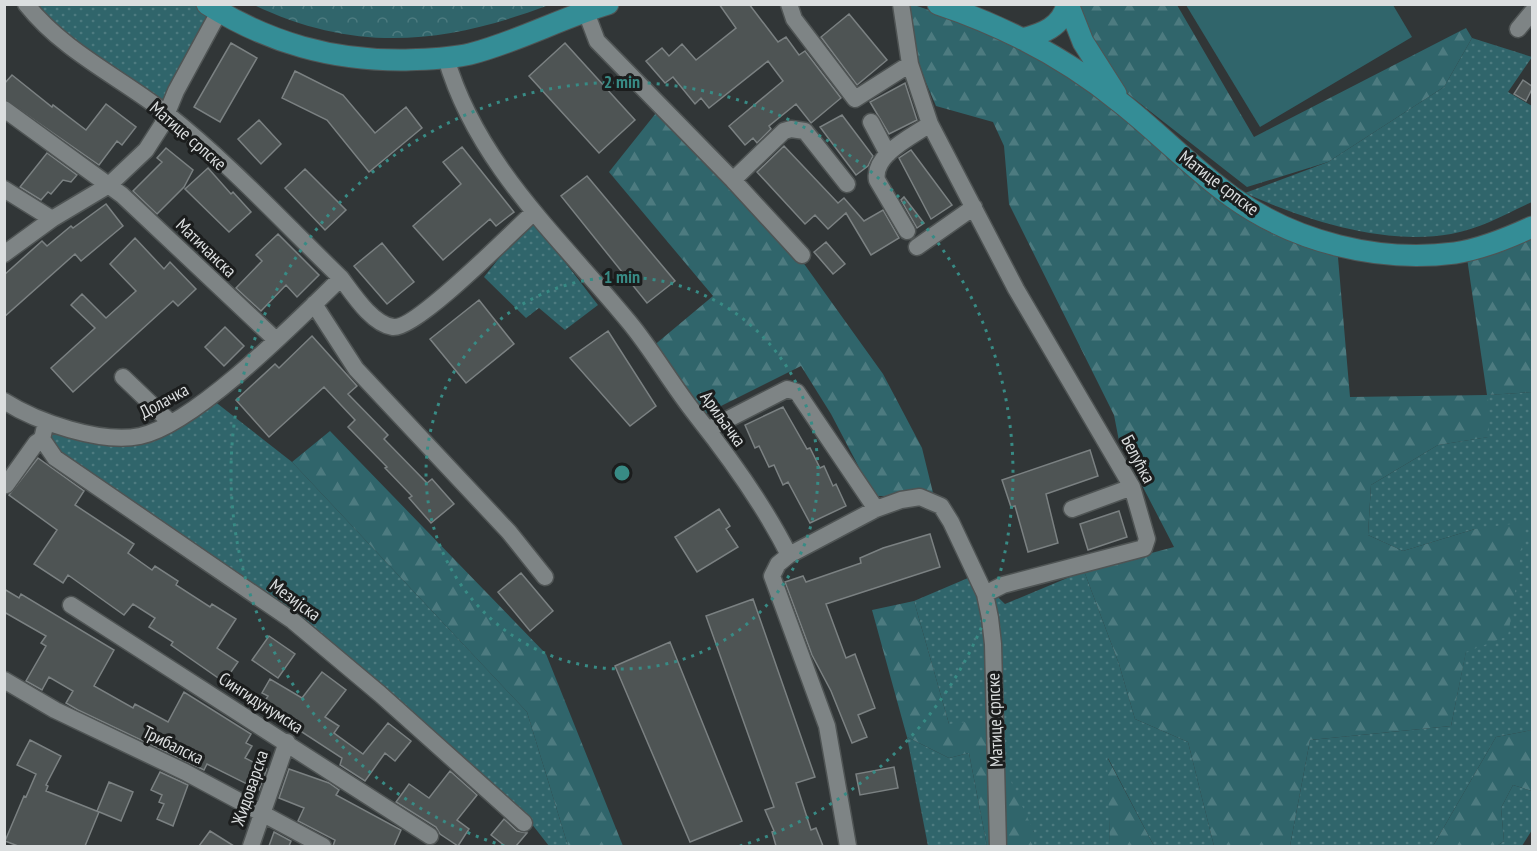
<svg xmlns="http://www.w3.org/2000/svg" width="1537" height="851" font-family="'PT Sans Narrow',sans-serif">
	<defs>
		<pattern id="grass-dots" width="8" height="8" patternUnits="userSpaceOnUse" patternTransform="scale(1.5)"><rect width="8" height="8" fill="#30656b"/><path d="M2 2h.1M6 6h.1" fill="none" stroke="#4d7b80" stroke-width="1.8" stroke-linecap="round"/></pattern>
		<pattern id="forest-firs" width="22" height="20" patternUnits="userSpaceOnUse" patternTransform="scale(1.5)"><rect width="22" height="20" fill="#30656b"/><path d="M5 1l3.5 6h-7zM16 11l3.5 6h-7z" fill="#4d7b80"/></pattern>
		<pattern id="park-crowns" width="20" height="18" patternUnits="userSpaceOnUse" patternTransform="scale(1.5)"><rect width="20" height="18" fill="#30656b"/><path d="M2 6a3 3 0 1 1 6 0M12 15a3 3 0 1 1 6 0" fill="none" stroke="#4d7b80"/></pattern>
	</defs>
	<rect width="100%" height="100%" fill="#313637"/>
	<path fill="url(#grass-dots)" d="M20,5H194L215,18L163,120L46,38Z
		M1472,38L1532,57L1508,92L1532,106V202C1506,214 1480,229 1451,234C1386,246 1304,220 1245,193L1328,162L1444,87Z
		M531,218L598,305L565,330L539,308L526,318L484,277Z
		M1532,392V730L1496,737L1433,846H1290L1310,740L1451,726L1466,651L1475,529L1403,551L1368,535L1371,485L1438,445L1488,437L1487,395Z
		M209,397L292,462L527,712L568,846H549L531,823L325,647L46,448V422L131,437Z
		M1084,571L1119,664L1135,719L1188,742L1214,846H1154L1108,758L1110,846H1034V832L949,724L914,601L975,575L1005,604Z
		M907,737L949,758L969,753L987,846H928Z
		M1513,785L1532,791V830L1522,846H1497L1504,841L1501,808Z"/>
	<path fill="url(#forest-firs)" d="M902,5H914L974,25L1052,66L1127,114L1199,175L1337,246L1350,397L1487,395L1467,258L1532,238V392L1488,395L1489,437L1438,445L1371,485L1368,535L1403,551L1475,529L1526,522L1508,636L1466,652L1451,726L1310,740L1290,846H1214L1188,742L1135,719L1119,664L1084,571L1174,547L1119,441L1114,415L1009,204L1004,146L993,122L936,106L910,45Z
		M1068,5H1177L1254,137L1466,28L1472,38L1444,87L1328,162L1247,187L1128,94Z
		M656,113L797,254L883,374L922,448L936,505L915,496H874L831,414L801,366L701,416L652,347L713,296L609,172Z
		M330,431L546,654L623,846H568L527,712L292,462Z
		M914,601L949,724L983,720L1034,832V846H987L969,753L949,758L907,737L872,610Z
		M1532,730V791L1513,785L1501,808L1504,841L1497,846H1433L1496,737Z
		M1107,757L1154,846H1110Z"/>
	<path fill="url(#park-crowns)" d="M254,5H549C445,44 357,54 254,5Z"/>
	<path fill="#30656b" d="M1186,5H1393L1412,37L1260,127Z"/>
	<path fill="#4e5454" stroke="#7b8182" stroke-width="1.5" d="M719,4H749L778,42L786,37L799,55L805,51L841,98L811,123L796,104L769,126L771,129L757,143L753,138L745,145L729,126L783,81L768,61L709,108L701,98L695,104L673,77L665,83L646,61L662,48L669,56L682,44L696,60L736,28Z
		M849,14L887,60L857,85L821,37Z
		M231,43L257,58L220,122L194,107Z
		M565,43L635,120L599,153L529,76Z
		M295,71L343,95L375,133L406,107L422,128L369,172L327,120L282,98Z
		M12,75L52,107L53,105L86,130L106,104L136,127L122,145L117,141L99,165L4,99V84Z
		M1523,80L1533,87L1526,101L1514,94Z
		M905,83L917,120L889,134L870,102Z
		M842,115L873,156L868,166L856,175L820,127Z
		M259,120L281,144L261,164L238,139Z
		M784,146L838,203L844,198L864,221L883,210L899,238L871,255L846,213L828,229L815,215L805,224L757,172Z
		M462,147L514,212L496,226L490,219L443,260L413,226L461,184L443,162Z
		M166,148L193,170L184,187L157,214L133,191L162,162L157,158Z
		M911,150L952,205L931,219L899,158Z
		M47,153L77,175L71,182L63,180L51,194L48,192L41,200L20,187Z
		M208,168L231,194L233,192L251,212L229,232L185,189Z
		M305,169L346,210L325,230L285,188Z
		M587,176L675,281L647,303L561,196Z
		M904,197L924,223L917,228L901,200Z
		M106,204L123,226L81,261L75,254L4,317V275L42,241L47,246L71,226L73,228Z
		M278,234L319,275L297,297L286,285L261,311L236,288L262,261L256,255Z
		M135,238L164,269L170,262L196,289L178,306L173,301L73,392L51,368L95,328L71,305L82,294L106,318L136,291L110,264Z
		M826,242L845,264L833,274L814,252Z
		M382,243L414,282L387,304L354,266Z
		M479,300L514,344L466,383L430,339Z
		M225,327L244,346L224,366L205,347Z
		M608,331L656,406L630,426L570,358Z
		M312,336L357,386L348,394L388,435L384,439L427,483L432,479L454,504L431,523L409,498L412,496L385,468L387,467L348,427L355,420L324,387L269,437L236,400L275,364L279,368Z
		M783,407L807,449L810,448L820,468L824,466L833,486L836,484L846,506L810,523L788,482L783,485L774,465L769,467L759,446L755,448L745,425Z
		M1090,450L1098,476L1046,494L1058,543L1028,552L1015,506L1011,507L1002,480Z
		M38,458L84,491L75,505L134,544L128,553L152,570L155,566L178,581L176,585L210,607L212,604L236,619L217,648L238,662L224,682L171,645L173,642L149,627L155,618L133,604L124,615L68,575L63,583L34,564L57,530L9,495Z
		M719,509L730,526L726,529L738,547L697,572L675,537Z
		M1119,511L1127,537L1088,550L1080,524Z
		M930,534L940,567L826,604L846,658L855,654L875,708L858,715L867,737L852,743L831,691L812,655L785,582L803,576L806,582L861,563L860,558L883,548Z
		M521,573L553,611L530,631L498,592Z
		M4,589L19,598L21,594L114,650L94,686L133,708L135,704L168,722L184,692L251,734L246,743L252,746L245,758L267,769L259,790L207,764L204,770L78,710L66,703L73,691L49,677L42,690L26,681L46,646L41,643L46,636L4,612Z
		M753,599L815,777L796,783L811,830L816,828L823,846H776L772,832L774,831L765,810L774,807L706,616Z
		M269,636L295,654L278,678L252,660Z
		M670,642L742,821L690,842L615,666Z
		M322,672L346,690L325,717L339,726L334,733L363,754L388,723L411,741L395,761L385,753L365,781L340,765L342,758L262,706L268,696L262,693L270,679L302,698Z
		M30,740L61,756L46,785L48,786L46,791L99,812L85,846H18L5,841L24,796L26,797L36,774L17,765Z
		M894,767L898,788L860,795L856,774Z
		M289,769L329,783L339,790L336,795L401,830L394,846H333L335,840L298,821L304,808L279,798Z
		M450,771L477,795L457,820L469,829L458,846L440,834L436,827L396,802L409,784L429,798Z
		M160,772L188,785L173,826L157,819L164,804L159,802L162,795L151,790Z
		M109,782L133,792L121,821L97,811Z
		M504,819L517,831L527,833L516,846H505L491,835Z
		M210,831L234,846H199Z
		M274,832L291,841L289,846H269Z"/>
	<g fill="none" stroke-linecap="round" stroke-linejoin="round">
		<defs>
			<path id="minor" d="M26,4C64,52 120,77 167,114C229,163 284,223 341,278C353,294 372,324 393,327C416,330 513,231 534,212
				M789,4L794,19L855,99L910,64
				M901,4L910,64L930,124L1016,289L1132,487L1147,539L1144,548L1003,585L985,594
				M586,12L597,41L733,180L802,255
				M1518,29L1532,12
				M446,58C477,165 561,239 629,322C653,351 672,385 696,415C730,458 764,505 789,555
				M4,109L122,195L276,340
				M871,122L888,154
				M733,180L784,131L791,129L805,131L847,184
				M4,189L52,219
				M907,231L877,180C872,155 913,136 930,124
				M917,247L974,207
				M4,254L52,219L109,185L146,150L162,125L176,91L219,12
				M314,304L356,369L509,532L545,577
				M123,377L171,423
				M4,401C37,422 101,444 140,436C195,425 299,319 341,278
				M46,422L42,439L55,458L293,621L380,694L524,823
				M709,429L787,389L797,392L876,509
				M6,485L36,443L42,439
				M1072,509L1132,487
				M71,605L430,836
				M4,680L55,710L185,772L323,846
				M251,846L287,742
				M848,846L827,726L772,576L778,564L789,555L876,509L901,500L920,497L941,506L951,522L985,594L990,618L993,644L998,846"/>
			<path id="major" d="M207,4C269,43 333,61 406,60C428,59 449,59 470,54C517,42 561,18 608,4
				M938,4C1004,26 1067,59 1121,103C1159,133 1192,168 1232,197C1295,242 1378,263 1455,253C1482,249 1508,238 1532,227
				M1068,4L1083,42L1116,94
				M1022,39C1042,34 1062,27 1067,4"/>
		</defs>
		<use href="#minor" stroke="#4f5454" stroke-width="19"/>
		<use href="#major" stroke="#4f5454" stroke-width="23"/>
		<use href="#minor" stroke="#7e8485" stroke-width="16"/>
		<use href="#major" stroke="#348d96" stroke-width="21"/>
	</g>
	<g fill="none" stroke="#388b85" stroke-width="3" stroke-dasharray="3 6">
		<circle cx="622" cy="473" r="196"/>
		<path d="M504 846A391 391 0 1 1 740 846"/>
	</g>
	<g text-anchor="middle" stroke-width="6" stroke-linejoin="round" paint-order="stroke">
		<g font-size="18" fill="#dbdedf" stroke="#1b1d1d">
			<text transform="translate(188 136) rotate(41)" y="6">Матице српске</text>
			<text transform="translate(1219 183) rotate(37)" y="6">Матице српске</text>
			<text transform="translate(206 248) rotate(44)" y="6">Матичанска</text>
			<text transform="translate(164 401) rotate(-29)" y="6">Долачка</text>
			<text transform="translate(723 419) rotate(54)" y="6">Ариљачка</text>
			<text transform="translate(1138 459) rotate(62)" y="6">Белућка</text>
			<text transform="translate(295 600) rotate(36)" y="6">Мезијска</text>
			<text transform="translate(261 703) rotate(33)" y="6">Сингидунумска</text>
			<text transform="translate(995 720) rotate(-92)" y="6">Матице српске</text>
			<text transform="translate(173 745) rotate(26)" y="6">Трибалска</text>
			<text transform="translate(250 788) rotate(-71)" y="6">Жидоварска</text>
		</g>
	</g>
	<circle cx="622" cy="473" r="9" fill="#388b85" stroke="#1b1d1d" stroke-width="3"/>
	<g font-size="18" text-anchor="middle" font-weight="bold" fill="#388b85" stroke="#1b1d1d" stroke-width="6" stroke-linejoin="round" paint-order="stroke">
		<text x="622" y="88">2 min</text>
		<text x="622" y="283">1 min</text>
	</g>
	<rect width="1537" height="851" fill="none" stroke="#dbdedf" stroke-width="12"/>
</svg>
